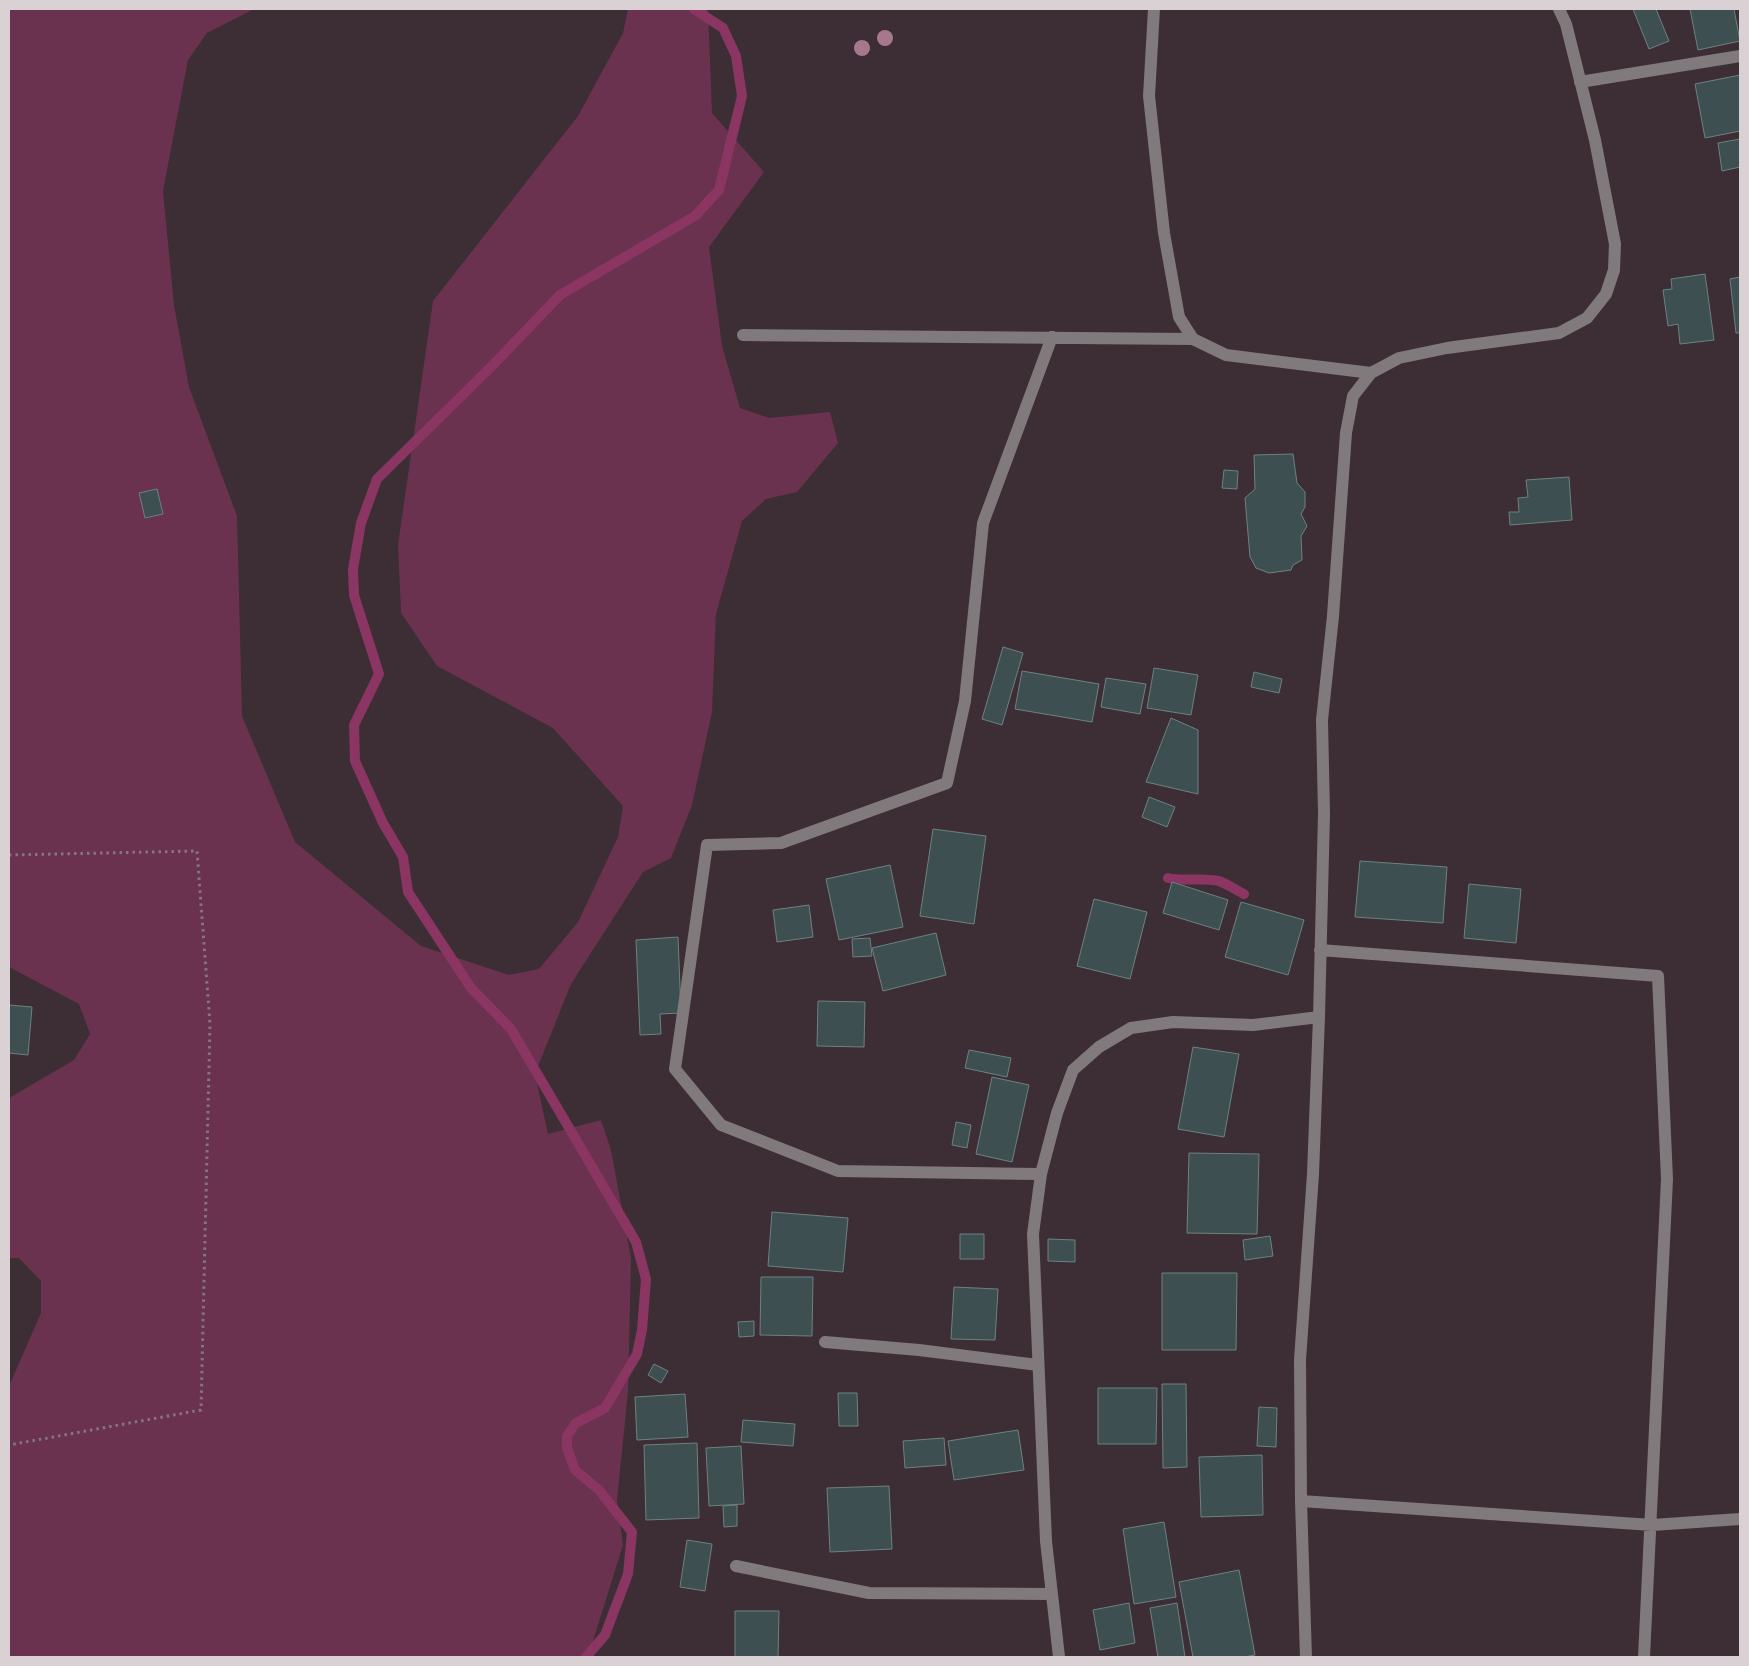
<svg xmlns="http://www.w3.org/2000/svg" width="1749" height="1666" font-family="Commissioner,sans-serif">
	<rect width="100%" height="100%" fill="#3c2e34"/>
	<path fill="#6a324e" d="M9,9H254L207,33L188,60L163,191L174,305L189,387L237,516L242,716L295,842L421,946L509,975L539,969L578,922L618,837L623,806L553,728L437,666L401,613L398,545L433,301L578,116L623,33L628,9H708L712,113L764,172L709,247L722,346L740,408L769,418L830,412L838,443L797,492L766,499L742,521L716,614L712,712L692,805L671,858L643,872L571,984L535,1074L548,1134L601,1120L611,1150L631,1258L628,1392L617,1500L623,1545L588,1657H9V1386L41,1313V1281L19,1258H9V1098L74,1060L90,1034L79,1004L9,967Z"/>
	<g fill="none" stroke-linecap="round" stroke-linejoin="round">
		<path stroke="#8a3562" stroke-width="10" d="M1168,878C1185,882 1202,877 1219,881C1227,884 1236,890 1244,894
			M586,1657L605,1635L628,1574L632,1532L599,1490L575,1470L567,1448V1436L576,1423L605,1408L637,1354L642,1330L646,1279L636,1242L511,1029L471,988L408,892L403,857L383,823L355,761L354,725L379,674L354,595L353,569L361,523L377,479L491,367L560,295L695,216L719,190L742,96L736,56L723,28L694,9"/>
	</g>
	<path fill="#3d4f50" stroke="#6e8182" d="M1633,9H1656L1669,41L1649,49Z
		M1690,9H1734L1740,41L1698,50Z
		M1740,75V131L1705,138L1695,84Z
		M1740,139V167L1722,171L1718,143Z
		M1705,274L1714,340L1680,344L1678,324L1668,326L1663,290L1672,289L1671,279Z
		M1740,277V333H1736L1730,279Z
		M1293,454L1297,483L1305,492V507L1301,514L1307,526L1301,536L1302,560L1293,565L1291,570L1269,573L1256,568L1250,557L1245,498L1255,489L1254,455Z
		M1224,470L1238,471L1237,489L1222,488Z
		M1569,477L1572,520L1510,525L1509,512H1519L1518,498L1528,497L1526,480Z
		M157,489L163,514L145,518L139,493Z
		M1003,647L1023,653L1002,725L982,719Z
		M1154,668L1198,675L1191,715L1147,708Z
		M1022,671L1099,684L1092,722L1015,709Z
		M1254,672L1282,679L1279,693L1251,687Z
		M1106,678L1146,684L1140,714L1101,707Z
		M1171,718L1198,730V794L1146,782Z
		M1149,797L1175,807L1167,827L1142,817Z
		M933,829L986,836L974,924L920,916Z
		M1360,861L1447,867L1443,923L1355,917Z
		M890,865L903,927L839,940L826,879Z
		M1172,882L1228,900L1219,930L1163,913Z
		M1469,884L1521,889L1516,943L1464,938Z
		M1094,899L1147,912L1130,979L1077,966Z
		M1241,902L1304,920L1288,975L1225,957Z
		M809,905L813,937L777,942L773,910Z
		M936,933L946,975L883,991L872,948Z
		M678,937L681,1013L660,1014L661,1034L640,1035L636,940Z
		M870,938L872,956L853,957L852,939Z
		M818,1001L865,1002L864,1047L817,1046Z
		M9,1005L32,1007L28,1055L9,1053Z
		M1193,1047L1239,1054L1224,1137L1178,1129Z
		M969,1050L1011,1058L1007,1077L965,1068Z
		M992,1077L1029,1085L1012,1162L976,1154Z
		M956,1122L971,1125L967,1148L952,1145Z
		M1189,1153L1259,1154L1257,1234L1187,1233Z
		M772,1212L848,1218L843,1272L768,1266Z
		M960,1234H984V1259H960Z
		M1270,1236L1273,1256L1245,1260L1243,1240Z
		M1048,1239L1075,1240V1262L1048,1261Z
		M1162,1273H1237L1236,1350H1162Z
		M761,1277H813L812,1336L760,1335Z
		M954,1287L998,1289L995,1340L951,1339Z
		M754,1321V1336L739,1337L738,1322Z
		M654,1364L668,1371L661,1383L648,1375Z
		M1162,1384H1186L1187,1467L1163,1468Z
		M1098,1388H1157L1156,1444H1098Z
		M838,1393H857L858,1426H839Z
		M685,1394L688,1437L637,1440L635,1397Z
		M1259,1407L1277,1408L1276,1447L1257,1446Z
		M743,1420L795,1424L793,1446L741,1442Z
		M1018,1430L1024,1470L954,1480L948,1441Z
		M944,1438L946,1465L905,1468L903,1441Z
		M697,1443L699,1518L646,1520L644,1445Z
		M741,1446L744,1504L709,1506L706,1448Z
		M1262,1455L1263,1515L1201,1517L1199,1457Z
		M889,1486L892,1549L830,1552L827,1488Z
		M737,1505V1526L724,1527L723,1506Z
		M1164,1522L1176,1597L1134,1604L1123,1529Z
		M687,1540L712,1544L705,1591L680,1587Z
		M1239,1570L1255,1655L1244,1657H1193L1179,1582Z
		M1129,1603L1135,1643L1100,1650L1093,1610Z
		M1177,1603L1185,1657H1158L1150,1608Z
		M735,1611H779L778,1657H735Z"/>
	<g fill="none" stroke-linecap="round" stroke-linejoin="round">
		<path stroke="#82777b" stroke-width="3" stroke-dasharray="2.5 4" stroke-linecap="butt" d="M9,855L197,851L210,1024L201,1410L9,1445"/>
		<path stroke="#817a7d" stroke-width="12" d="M1154,9L1149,96L1164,233L1179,317L1193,339L1226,355L1371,373
			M1580,82L1740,56
			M743,335L1193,339
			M1320,950L1658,976L1667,1179L1644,1657
			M1041,1174L838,1171L721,1125L675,1069L707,845L781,843L947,783L965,701L983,523L1052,337
			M825,1342L919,1350L1038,1365
			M1301,1501L1652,1525L1740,1519
			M736,1566L869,1593L1051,1594
			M1059,1657L1046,1541L1033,1234L1041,1174L1057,1113L1073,1070L1099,1047L1131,1028L1173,1022L1253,1025L1319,1017
			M1306,1657L1301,1501L1300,1360L1313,1174L1319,1017L1324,814L1322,720L1333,616L1346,433L1353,396L1371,373L1399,358L1447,348L1559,333L1587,318L1606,294L1614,270L1615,244L1595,140L1566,24L1559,9"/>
	</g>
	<g fill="#a7788d">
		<circle cx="885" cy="38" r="8"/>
		<circle cx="862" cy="48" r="8"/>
	</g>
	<rect width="1749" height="1666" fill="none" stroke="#dad1d4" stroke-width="20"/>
</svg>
